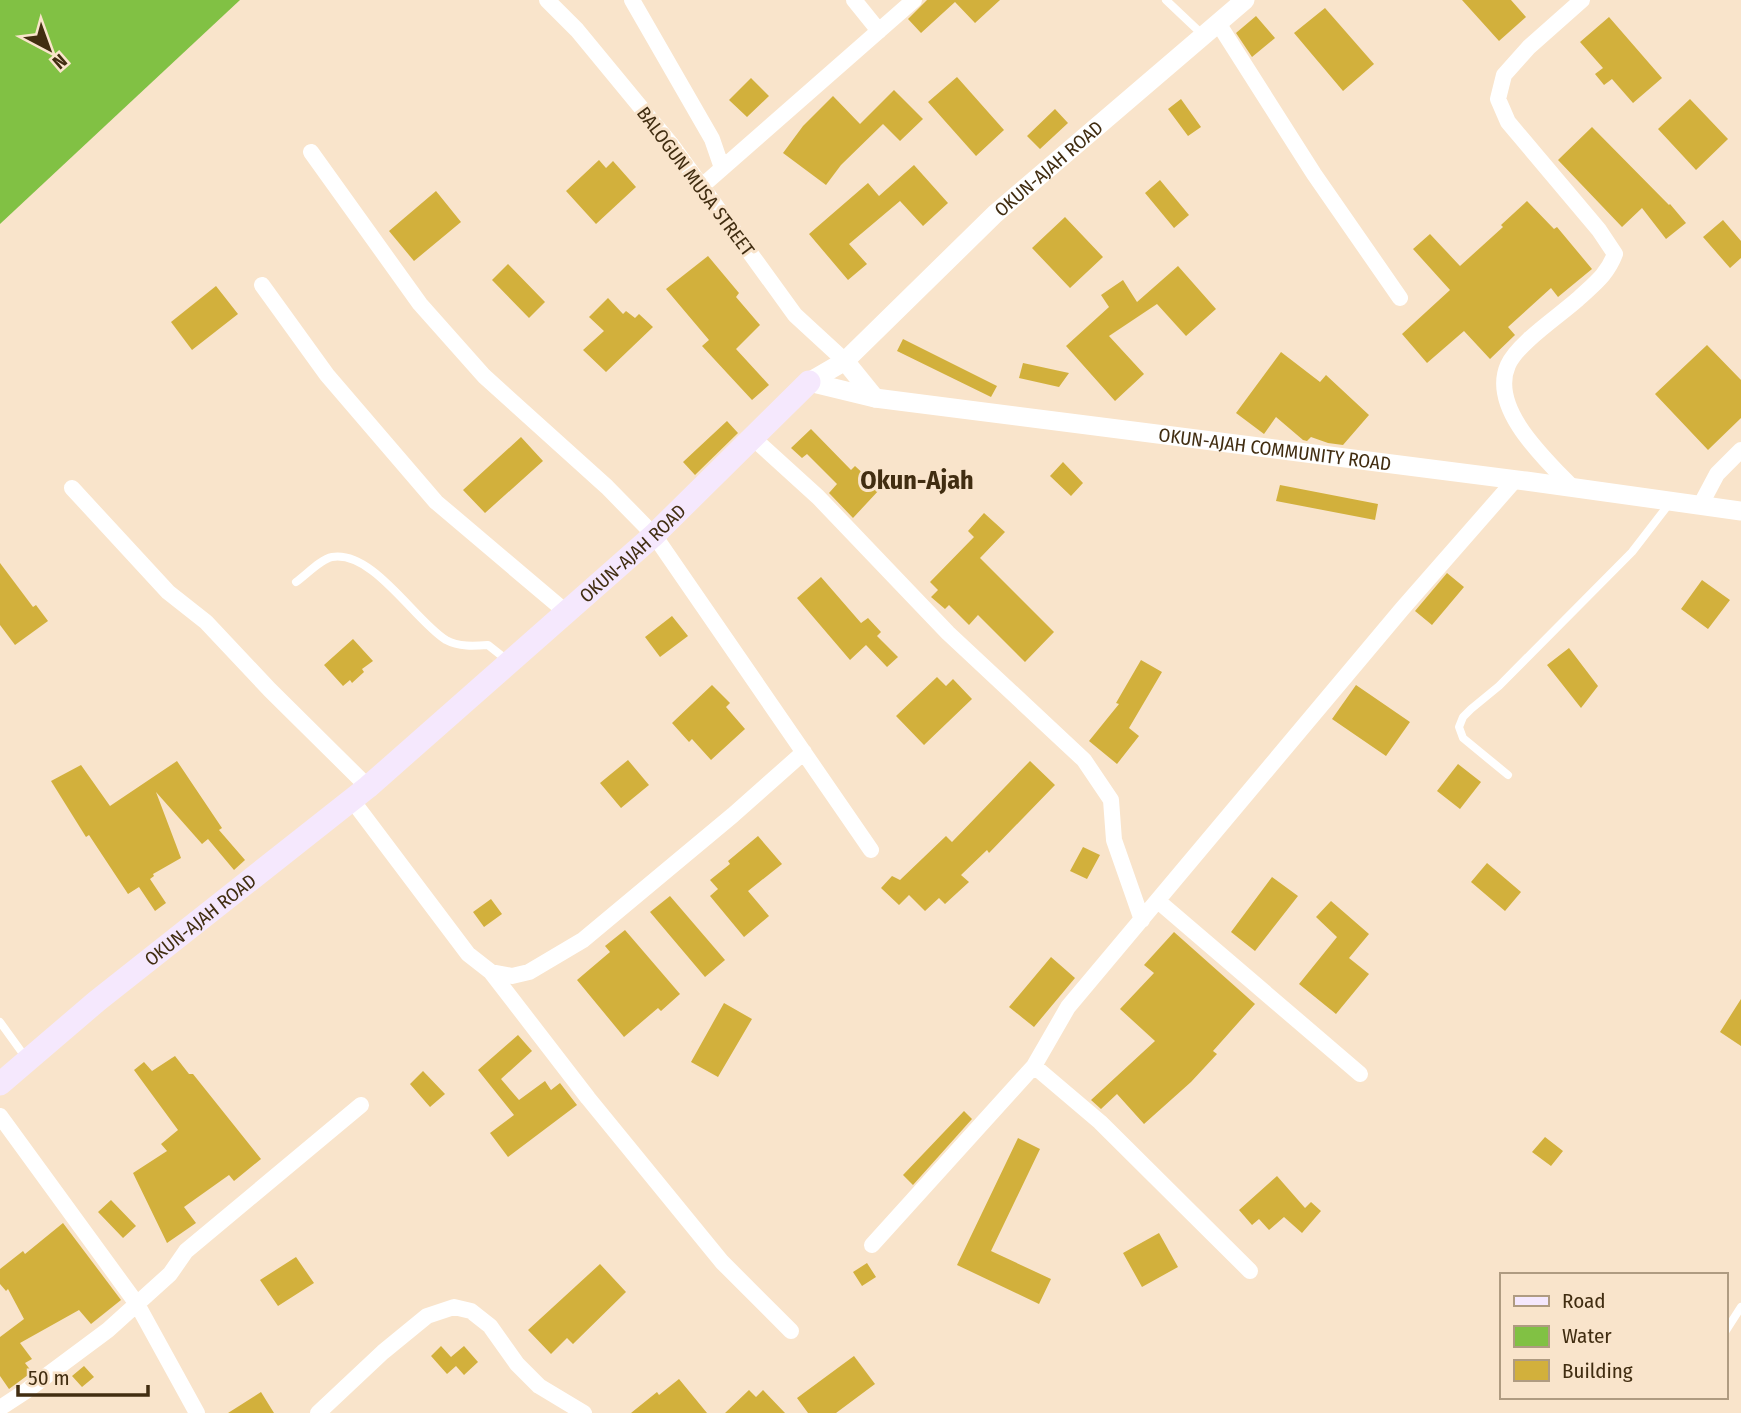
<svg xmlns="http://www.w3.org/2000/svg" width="1741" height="1413" font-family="'Fira Sans Condensed',sans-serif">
	<rect width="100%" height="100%" fill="#f9e4cb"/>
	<path fill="#81c144" d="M0,0H240L0,224Z"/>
	<path fill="#d2b03c" d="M927,0H1000L975,23L955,2L921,33L908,19Z
		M1462,0H1511L1526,17L1499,41Z
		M1325,8L1374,64L1343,91L1294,33Z
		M1256,16L1275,38L1252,57L1236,33Z
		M1609,17L1662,78L1633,103L1612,79L1604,85L1595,74L1603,68L1580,42Z
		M957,77L1004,130L976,156L928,102Z
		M751,78L769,96L747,117L729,100Z
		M894,90L923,119L900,141L883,124L841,165L826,185L783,153L803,126L833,96L860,124Z
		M1181,99L1201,127L1188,136L1168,109Z
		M1690,99L1728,139L1696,170L1658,129Z
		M1055,109L1068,123L1040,149L1027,136Z
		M1592,127L1669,205L1670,204L1686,223L1666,239L1642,208L1622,227L1558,160Z
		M599,160L606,168L613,161L636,187L596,224L566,191Z
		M914,165L948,203L923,226L900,201L849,244L867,264L848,280L809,234L868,183L879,196Z
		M1160,180L1189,215L1174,228L1145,193Z
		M436,191L461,222L414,261L389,231Z
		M1527,201L1554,229L1557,227L1592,269L1558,297L1551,288L1508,327L1515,335L1490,359L1464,331L1427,363L1402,334L1450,290L1413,249L1430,234L1460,266L1503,227L1501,225Z
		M1065,217L1103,257L1070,288L1032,248Z
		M1723,220L1741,241V258L1730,268L1703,237Z
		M708,256L739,293L736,297L760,325L736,349L769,385L752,400L702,346L709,340L666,289Z
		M508,264L545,302L529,318L492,280Z
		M1178,266L1216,309L1186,336L1157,304L1109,336L1144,374L1115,401L1066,346L1109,307L1101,295L1123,280L1137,302Z
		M216,286L238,314L192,350L171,322Z
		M608,298L623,314L626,311L635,318L639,314L653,327L606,372L583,350L604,331L589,317Z
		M903,339L997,386L991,397L897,351Z
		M1707,345L1741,380V418L1708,450L1655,394Z
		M1281,352L1320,382L1326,375L1369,415L1343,445L1328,443L1311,437L1307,441L1303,440L1276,417L1264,434L1236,413Z
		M1023,363L1069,373L1059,387L1019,378Z
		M727,421L738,433L695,475L683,462Z
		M811,429L851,470L855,466L880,489L853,518L829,493L837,484L807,454L802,458L791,448Z
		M521,437L543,461L485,513L463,490Z
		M1063,462L1083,483L1071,496L1050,476Z
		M1280,485L1378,504L1375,520L1276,501Z
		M984,513L1005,532L980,558L1054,632L1025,662L978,615L969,625L949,605L945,609L931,597L938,590L930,582L974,537L968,531Z
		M0,563L33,607L36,605L48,621L15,645L0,625Z
		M1447,573L1464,587L1432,625L1415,611Z
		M821,577L861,623L868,618L881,632L877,636L898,657L887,667L866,645L850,660L797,598Z
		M1702,580L1730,600L1708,629L1681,609Z
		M672,616L688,636L660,657L645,637Z
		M353,639L373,661L362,669L364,672L352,683L350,680L343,686L324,665Z
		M1569,648L1598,686L1581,708L1547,665Z
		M1141,660L1162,672L1129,728L1139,736L1117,764L1089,741L1119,704L1116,703Z
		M937,677L946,686L953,679L972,699L924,745L896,716Z
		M712,685L730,703L726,707L745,729L711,760L692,739L689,742L672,723Z
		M1356,685L1410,722L1386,756L1332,719Z
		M628,760L649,785L621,808L600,783Z
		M177,761L222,828L219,830L245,860L234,870L208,839L202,844L156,792L181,858L153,874L154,876L150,879L166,903L155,911L139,887L128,894L89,835L86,837L51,781L81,765L110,806Z
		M1030,761L1055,785L989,853L987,850L961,875L969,882L945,904L939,898L925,911L909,895L899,905L881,888L892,876L900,880L946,836L952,842Z
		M1458,764L1481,782L1460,809L1437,791Z
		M758,836L782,864L748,891L769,916L744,937L710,896L718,889L710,880L730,864L728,861Z
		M1083,847L1100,855L1087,879L1070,871Z
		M1487,863L1521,892L1505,911L1471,882Z
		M1272,877L1298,896L1255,951L1231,932Z
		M670,896L725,960L705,977L650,912Z
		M491,899L502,914L484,927L473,912Z
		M1331,901L1369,934L1349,958L1369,974L1336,1014L1299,984L1337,937L1316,917Z
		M625,930L680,994L661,1011L658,1008L624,1037L577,980L610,952L605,946Z
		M1174,932L1255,1004L1213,1051L1217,1054L1191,1082L1144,1124L1117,1094L1101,1109L1091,1100L1155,1041L1120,1009L1154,973L1144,965Z
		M1051,957L1075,978L1034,1027L1009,1007Z
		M1741,999V1046L1720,1032Z
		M724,1003L752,1019L718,1077L691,1062Z
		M518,1035L532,1051L501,1079L519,1100L545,1081L551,1090L560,1083L577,1105L508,1157L490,1133L514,1115L478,1070Z
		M175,1056L189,1074H193L261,1159L234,1181L229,1175L184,1207L196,1223L167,1243L133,1173L167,1151L161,1144L178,1130L134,1070L144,1062L152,1071Z
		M423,1071L445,1094L430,1107L410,1084Z
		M964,1111L972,1119L913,1185L903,1175Z
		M1545,1137L1563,1151L1551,1166L1532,1152Z
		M1018,1138L1040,1149L991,1251L1051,1279L1039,1304L957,1265Z
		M1277,1176L1305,1208L1311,1202L1321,1211L1302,1233L1284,1217L1269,1230L1259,1219L1252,1225L1239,1210Z
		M111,1200L136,1226L123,1238L98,1212Z
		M63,1223L121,1300L91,1324L79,1310L20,1343L32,1359L25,1363L32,1372L9,1389L0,1376V1337L24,1319L8,1289L6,1291L0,1284V1269L23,1251L25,1254Z
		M1159,1233L1178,1267L1142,1287L1123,1253Z
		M296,1257L314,1283L278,1306L260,1280Z
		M867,1263L876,1277L862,1286L853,1272Z
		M600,1264L626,1292L573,1344L567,1338L551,1354L528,1330Z
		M441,1346L451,1357L464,1346L478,1362L464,1375L456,1366L447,1374L431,1356Z
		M854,1356L875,1384L836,1413H808L797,1398Z
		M84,1366L94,1377L82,1387L72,1376Z
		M679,1379L707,1413H631L657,1392L659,1395Z
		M749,1390L756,1397L763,1390L785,1413H725Z
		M261,1392L274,1413H228Z"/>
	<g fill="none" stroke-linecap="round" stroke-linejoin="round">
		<path stroke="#fff" stroke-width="8" d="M1166,0L1204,36
			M296,582C306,575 321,559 332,557C373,550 415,621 446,640C459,647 474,646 488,645L507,660
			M1508,775L1463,738L1459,727L1463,717L1471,709L1499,686L1632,552L1669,504
			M0,1022L26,1058
			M1725,1332L1741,1307"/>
		<path stroke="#fff" stroke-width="16" d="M547,0L577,30L671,144L795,315L845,361
			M632,0L712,139L722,168
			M854,0L879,31
			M1218,23L1314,174L1400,298
			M311,152L420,304L484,376L607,487L654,535L871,850
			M702,186L914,0
			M262,285L327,375L436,502L566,612
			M752,437L818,497L948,633L1084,760L1111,800L1114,840L1142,920
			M1572,487C1545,459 1489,408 1508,365C1518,343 1559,316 1578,299C1594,284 1607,275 1615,254L1599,230L1508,122L1498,99L1504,75L1529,47L1582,0
			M72,488L168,592L206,622L270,690L368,787
			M1700,506L1717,474L1741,450
			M352,800L468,954L491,972L588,1098L722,1262L791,1331
			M1158,901L1360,1074
			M491,972L512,976L529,972L583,940L733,815L804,752
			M1034,1066L1100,1122L1250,1271
			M0,1116L137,1304L197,1413
			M872,1245L1034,1066L1068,1007L1402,609L1515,480
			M0,1408L26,1391L108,1330L170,1274L186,1251L361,1105
			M318,1413L383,1352L427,1316L454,1307L471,1311L490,1326L517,1364L539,1386L584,1413"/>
		<g stroke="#fff" stroke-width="19">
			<path d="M845,361L875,398"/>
			<path id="s1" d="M809,382L875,398L1526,481L1741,511"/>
			<path id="s2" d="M809,382L845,361L995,214L1245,0"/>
		</g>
		<path stroke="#f5e8fd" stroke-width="23" id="s3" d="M0,1084L97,1001L368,787L654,535L809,382"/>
	</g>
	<g text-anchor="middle" stroke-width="6" stroke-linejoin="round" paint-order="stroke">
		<g font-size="19" fill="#412d11" stroke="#f9e4cb">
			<text dy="7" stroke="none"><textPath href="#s2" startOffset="322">OKUN-AJAH ROAD</textPath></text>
			<text transform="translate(696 181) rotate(53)" y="7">BALOGUN MUSA STREET</text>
			<text dy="7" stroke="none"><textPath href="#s1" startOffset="471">OKUN-AJAH COMMUNITY ROAD</textPath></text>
			<text dy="7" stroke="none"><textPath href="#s3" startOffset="826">OKUN-AJAH ROAD</textPath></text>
			<text dy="7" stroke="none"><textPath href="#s3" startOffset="259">OKUN-AJAH ROAD</textPath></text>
		</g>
		<g font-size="26" font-weight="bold" fill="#412d11" stroke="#f9e4cb">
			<text x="917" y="489">Okun-Ajah</text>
		</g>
	</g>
	<rect x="1500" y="1273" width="228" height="126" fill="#f9e4cb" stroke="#af9b81" stroke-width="2"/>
	<rect x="1514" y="1296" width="35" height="10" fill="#f5e8fd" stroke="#af9b81" stroke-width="2"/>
	<text x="1562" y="1308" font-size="21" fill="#412d11">Road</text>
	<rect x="1514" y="1326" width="35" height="21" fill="#81c144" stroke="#af9b81" stroke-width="2"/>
	<text x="1562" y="1343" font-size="21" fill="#412d11">Water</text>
	<rect x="1514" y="1360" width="35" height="21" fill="#d2b03c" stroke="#af9b81" stroke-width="2"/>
	<text x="1562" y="1378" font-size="21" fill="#412d11">Building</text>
	<g transform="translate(49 49) rotate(139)" stroke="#f9e4cb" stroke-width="5" paint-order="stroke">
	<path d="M0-5L12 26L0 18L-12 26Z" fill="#412d11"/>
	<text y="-10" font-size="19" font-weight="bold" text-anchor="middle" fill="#412d11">N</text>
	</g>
	<path d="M18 1385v10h130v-10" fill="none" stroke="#412d11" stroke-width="3.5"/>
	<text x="28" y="1385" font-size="21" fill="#412d11" stroke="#f9e4cb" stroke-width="5" paint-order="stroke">50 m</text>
</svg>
